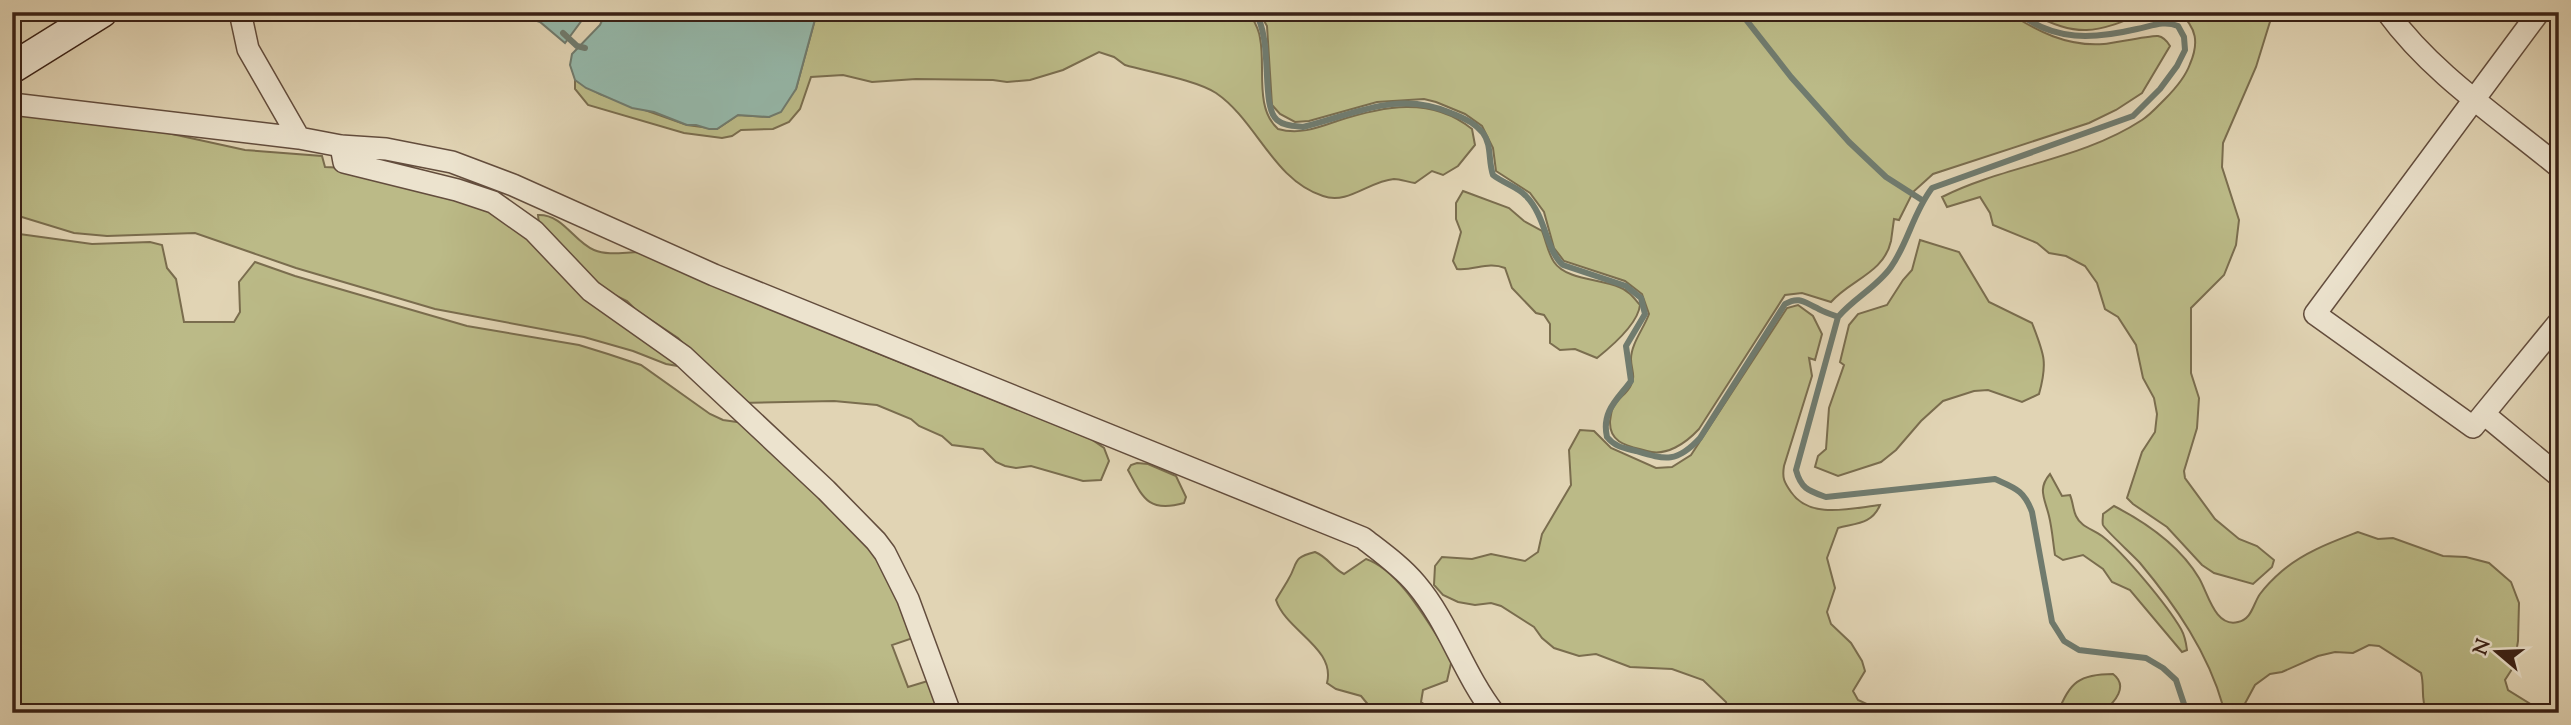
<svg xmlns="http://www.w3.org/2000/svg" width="2571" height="725" font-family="'Sorts Mill Goudy',serif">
	<rect width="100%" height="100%" fill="#e1d4b4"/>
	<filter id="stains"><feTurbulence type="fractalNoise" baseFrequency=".00286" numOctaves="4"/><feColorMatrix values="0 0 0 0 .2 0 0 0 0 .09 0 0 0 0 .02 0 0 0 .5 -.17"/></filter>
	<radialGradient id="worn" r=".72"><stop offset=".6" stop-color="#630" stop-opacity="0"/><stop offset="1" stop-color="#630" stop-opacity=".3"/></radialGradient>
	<path fill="#bbba87" stroke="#7a6d4e" stroke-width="2" d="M817,12H1249C1254,21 1259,28 1260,38C1266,66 1254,108 1278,129C1299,135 1317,128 1337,121C1383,106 1431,96 1472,129L1475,145L1458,166L1443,175L1432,171L1415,183C1408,182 1400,179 1394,179C1369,181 1348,205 1323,196C1273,180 1257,121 1216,93C1196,80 1149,72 1125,65L1114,57L1099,52L1063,70L1030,80L1007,82L993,80L916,79L872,82L843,75L811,77L800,109L789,122L773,129L741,130L732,136L722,138L684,133L588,105L575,89V80L600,94L687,125L717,129L738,115L769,117L796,89Z
		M1259,12H2007C2037,31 2067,47 2104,44C2114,43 2152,35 2158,36C2164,37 2167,41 2170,46L2142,93L2116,110L2089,123L1933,174L1913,192L1899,220L1894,219C1893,226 1892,234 1891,241C1884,273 1850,280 1831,302L1802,293L1785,295L1699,429C1686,443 1666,457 1647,451C1629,446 1609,444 1610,421C1611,416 1611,410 1614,406C1618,398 1627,394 1631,385C1636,377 1631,368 1631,359C1631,344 1644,328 1649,314L1642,294L1625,281L1564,261L1554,248L1544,212L1530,193L1496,171L1493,148L1482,126L1465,114L1436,102L1424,99L1377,102L1309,121L1295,122L1280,114L1272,105L1267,26Z
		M2028,12H2147C2094,33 2081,39 2028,12Z
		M2179,12H2273L2256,67L2223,143L2222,167L2239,220L2236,245L2224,275L2191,308V373L2199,398L2197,428L2184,471L2185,478L2215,519L2239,539L2257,546L2274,560L2272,567L2253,584L2214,573L2202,565L2167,527L2133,504L2127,498L2142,452L2155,432L2157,414L2154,398L2143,378L2136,345L2118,317L2105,309L2097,283L2085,266L2066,256L2049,253L2037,243L1993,225L1990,213L1980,197L1947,207L1942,197C2006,165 2081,160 2142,120C2150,115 2158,106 2165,99C2175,89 2185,78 2190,64C2199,43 2197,28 2179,12Z
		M12,114L163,132L245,150L322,156L325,167L347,168L505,214L673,359L678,366L666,364L633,351L584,337L435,309L296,268L195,233L107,236L74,233L12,214Z
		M1463,191L1509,208L1524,221L1542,231C1546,241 1548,253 1554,262C1566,280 1601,279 1619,287C1628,290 1634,298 1640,305C1638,324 1612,346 1597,358L1575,349L1560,350L1550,343V324L1544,315L1536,313L1512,288L1505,268C1488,261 1474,271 1457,269L1453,261L1461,232L1456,219V203Z
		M538,215C563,214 574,242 594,250C608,256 625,252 639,252L870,350L1091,439L1104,448L1109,461L1101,480L1083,481L1031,466L1016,468L1005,466L996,462L983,449L952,445L942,436L919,426L911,419L877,405L834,401L740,403L678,338L636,310L627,301L602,289L539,224Z
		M12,233L92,244L150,242L162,245L167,268L176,279L184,322H234L240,312L239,282L255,262L295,276L467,326L579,345L608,354L641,365L710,414L723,420L744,423L863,531L916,637L892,645L908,687L931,680L944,713H12Z
		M1920,240L1959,252L1989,302L2032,323C2044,354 2048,362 2039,394L2022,402L1988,390L1974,391L1943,401L1921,421L1896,450L1881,462L1838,476L1815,467L1818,456L1826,449L1829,408L1844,365L1840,362L1849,325L1858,314L1887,305L1903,280L1912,270Z
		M1798,305L1813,316L1822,334L1815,360L1809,358L1812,376L1784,466C1782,478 1784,482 1791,492C1810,520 1852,508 1880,505C1872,524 1857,523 1838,528L1827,558L1835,588L1827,612L1831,624L1851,643L1862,661L1865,671L1853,691L1858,700L1886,713H1729L1726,702L1703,680L1672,669L1630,667L1596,654L1579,656L1554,648L1542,638L1534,627L1501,606L1491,603L1475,605L1458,602L1443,595L1434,585L1435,566L1442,557L1472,559L1491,554L1525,561L1538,552L1542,534L1571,485L1569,450L1580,430L1594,431L1611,448L1656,468L1672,467L1691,455L1787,308Z
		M1137,463L1148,464L1176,476L1186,497L1184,503C1148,513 1143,498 1128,470L1131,465Z
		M2050,474L2062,496L2070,495C2073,502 2073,510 2076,516C2081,527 2093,529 2102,536C2124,553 2167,605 2181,629C2185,636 2186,642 2187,650L2182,652L2130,590L2112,582L2103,569L2083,555L2063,560L2055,555C2053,542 2052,528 2049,516C2045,499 2037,489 2050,474Z
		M2114,506C2147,523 2180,546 2199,578C2208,593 2215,628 2238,622C2252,619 2253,604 2260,594C2266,586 2275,577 2282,571C2304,552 2332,542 2358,532L2378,539L2393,538L2443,556L2466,557L2489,563L2511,582L2519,603L2518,641L2514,666L2505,680L2508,690L2545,713H2427C2420,699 2425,687 2421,673L2379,646L2369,645L2353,653L2335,652L2318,656L2282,672L2270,674L2255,685L2242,709L2236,712L2223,706C2208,653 2176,606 2140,563C2134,556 2105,530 2103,525C2102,522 2103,518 2103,514Z
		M1315,552C1328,557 1332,568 1344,574L1366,559C1402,571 1431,629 1452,659L1447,681L1423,690L1421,702L1436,713H1375L1361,696L1336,689L1327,683C1336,648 1286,631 1276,600C1280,593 1284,587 1288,580C1299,562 1291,558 1315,552Z
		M2113,674C2129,686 2115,702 2102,713H2058C2069,682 2080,674 2113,674Z"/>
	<path fill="#95b8aa" stroke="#707b6e" stroke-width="2" d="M516,12H588L565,43L540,22L522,16Z
		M606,12H817L796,89L781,112L769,117L738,115L717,129H709L696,125H687L654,112L632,108L586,88L575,80L570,65L572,54L600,25Z"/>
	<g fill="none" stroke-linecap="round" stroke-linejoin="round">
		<path stroke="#707b6e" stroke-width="6" d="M1255,12C1274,41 1260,105 1277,120C1284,126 1294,126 1303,127C1355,114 1398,90 1451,113C1462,117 1476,124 1483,133C1492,145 1488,161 1493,175C1503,183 1518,187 1526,196C1546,216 1546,251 1563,265L1626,286L1641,298L1645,314L1626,346L1631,381C1618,399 1601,411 1607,437C1615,447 1624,448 1636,451C1666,460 1677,463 1700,438L1785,304C1799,296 1804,302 1817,308C1823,312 1831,314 1838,317
			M1740,12L1791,77L1849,142L1886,177L1922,200
			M2017,12C2054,42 2094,39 2137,29C2152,26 2164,20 2178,26L2184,37L2185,50L2177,66L2160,89L2133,116L1932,188C1913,213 1908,243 1891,267C1877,287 1854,298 1838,317L1796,470C1801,489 1809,491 1826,497L1995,479C2015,488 2024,490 2032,512L2052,622L2064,641L2079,650L2146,658L2163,668L2176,680L2187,713
			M563,33L577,46L585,48"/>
		<defs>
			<path id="street" d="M240,12L248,49L299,138
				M2387,12C2433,75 2500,118 2559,167
				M2539,12L2315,314L2473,427L2559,322
				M12,104L299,138L341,146L386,149L452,162L513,185L714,275L1363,538C1381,552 1401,566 1416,584C1449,623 1463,673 1494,713
				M341,146L344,162L457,190L493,202L534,231L591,291L683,356L826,490L876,541L885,553L908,599L950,713
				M2484,414L2559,476"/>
			<path id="secondary" d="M12,68L102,12"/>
		</defs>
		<use href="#street" stroke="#634d3d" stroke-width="24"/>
		<use href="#secondary" stroke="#392015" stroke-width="33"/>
		<use href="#street" stroke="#ece3ce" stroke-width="21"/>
		<use href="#secondary" stroke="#ece3ce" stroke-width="30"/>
	</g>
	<rect width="2571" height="725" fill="none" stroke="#e1d4b4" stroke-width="42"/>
	<rect x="14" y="14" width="2543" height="697" fill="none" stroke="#392015" stroke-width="3.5"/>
	<rect x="21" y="21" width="2529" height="683" fill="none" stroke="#392015" stroke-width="2"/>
	<g transform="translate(2497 652) rotate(289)" stroke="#ece3ce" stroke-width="5" paint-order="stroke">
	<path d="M0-5L12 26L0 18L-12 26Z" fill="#392015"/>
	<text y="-10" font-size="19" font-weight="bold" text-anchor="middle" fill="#392015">N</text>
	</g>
	<rect width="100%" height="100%" filter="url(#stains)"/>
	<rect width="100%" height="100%" fill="url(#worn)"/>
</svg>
